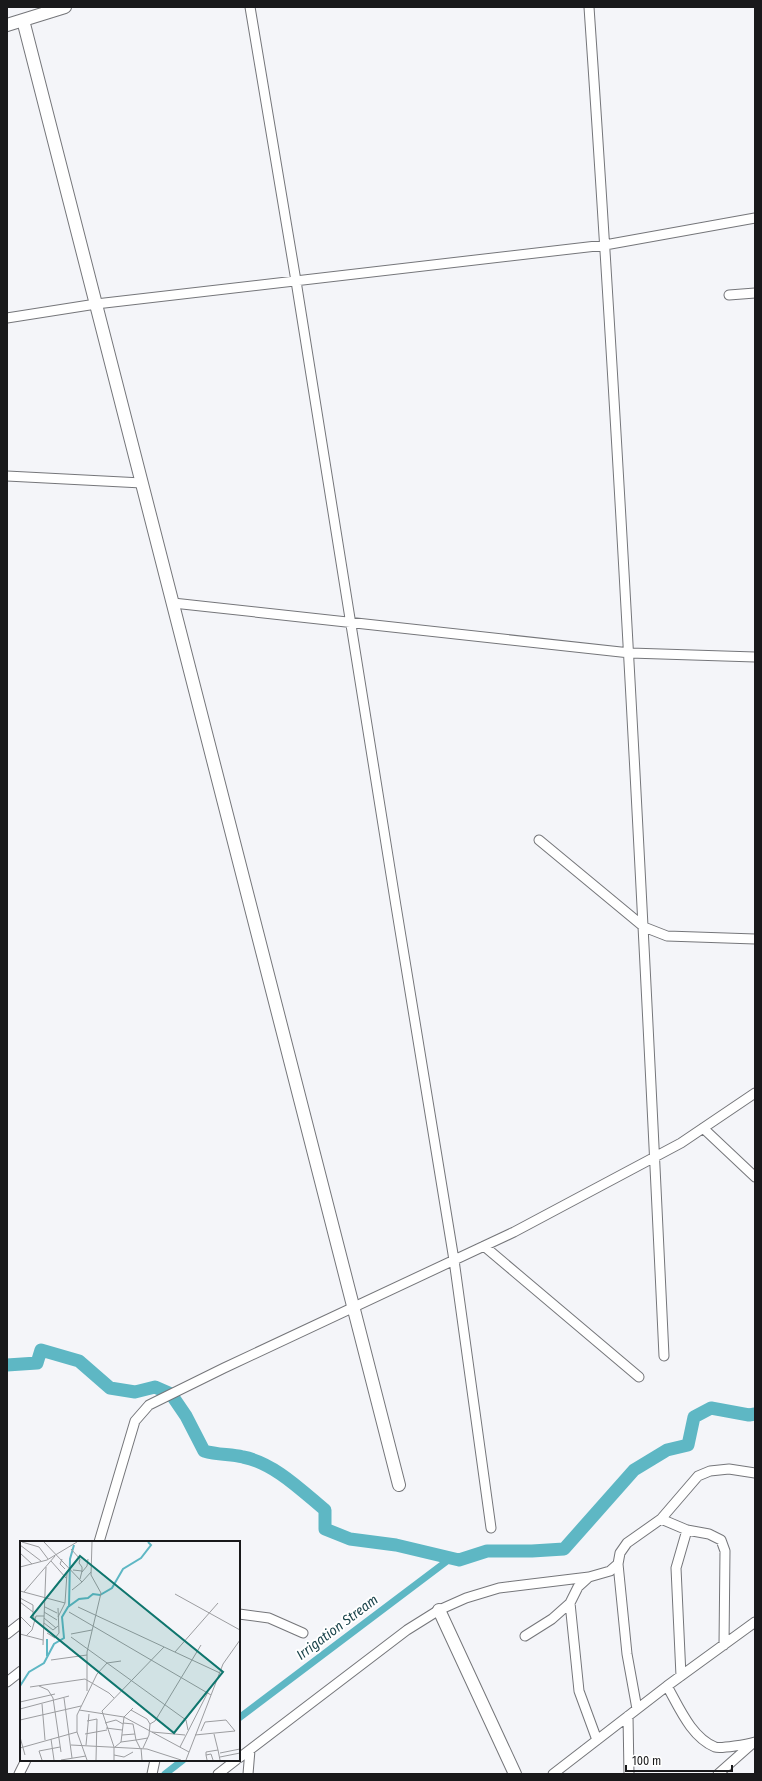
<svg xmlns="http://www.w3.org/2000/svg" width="762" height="1781" font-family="'Fira Sans Condensed',sans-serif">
	<rect width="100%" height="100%" fill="#f4f5f9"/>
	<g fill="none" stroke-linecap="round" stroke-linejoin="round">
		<path stroke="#5eb7c4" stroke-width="7" d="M239,1718L451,1558
			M165,1774L183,1760"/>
		<path stroke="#5eb7c4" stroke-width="13" d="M7,1365L37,1363L41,1350L79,1361L110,1388L135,1392L155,1387L171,1394L186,1416L204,1451C218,1455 230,1454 243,1457C274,1463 301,1490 325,1510V1529L350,1539L396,1545L459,1560L487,1551H532L564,1549L634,1470L667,1450L688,1445L694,1417L711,1408L749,1415L755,1414"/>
		<defs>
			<path id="street" d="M250,7L296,281L396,906L454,1260L491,1528
				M589,7C620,457 643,906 664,1356
				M729,295L755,293
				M7,318L96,304L605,245L755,218
				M7,476L142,483
				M173,603L630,653L755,657
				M539,840L644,927L667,936L755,939
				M703,1128L755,1177
				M484,1246L639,1377
				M661,1519L687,1530L709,1534L721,1540L725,1551L724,1645
				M99,1542L135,1421L149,1405L224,1368L514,1232L681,1143L755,1093
				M618,1564L627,1654L637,1709
				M570,1603L579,1691L597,1740
				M239,1614L269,1618L303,1633
				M7,1634L21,1623
				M525,1636L552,1619L570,1603L578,1587L589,1577L610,1571L618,1564L620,1553L627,1543L661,1519L698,1476L710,1471L729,1469L755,1473
				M681,1676L676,1568L687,1530
				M7,1682L21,1671
				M667,1686C679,1707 691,1737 715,1747C721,1749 748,1744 755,1742
				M628,1716L629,1774
				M239,1758L407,1630L439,1610L466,1598L499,1588L589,1577
				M19,1774L26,1760
				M152,1774L155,1760
				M218,1774L236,1760
				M248,1774L250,1750
				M553,1774L667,1686L755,1622
				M718,1774L753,1743"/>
			<path id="secondary" d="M23,20L399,1485
				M7,25L65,7
				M439,1610L515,1774"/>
		</defs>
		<use href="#street" stroke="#75767a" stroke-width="11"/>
		<use href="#secondary" stroke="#75767a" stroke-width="14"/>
		<use href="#street" stroke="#fff" stroke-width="9"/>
		<use href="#secondary" stroke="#fff" stroke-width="12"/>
	</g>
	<g text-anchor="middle" stroke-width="4" stroke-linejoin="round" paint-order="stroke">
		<g font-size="14" font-style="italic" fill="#1b444b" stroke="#fff">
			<text transform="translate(337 1627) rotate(-37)" y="5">Irrigation Stream</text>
		</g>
	</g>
	<g transform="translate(20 1541)">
		<rect width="220" height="220" fill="#f4f5f9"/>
		<path fill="none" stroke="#5eb7c4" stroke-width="2" d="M49,66L50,18L54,4M27,98V115M0,145L9,131L24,122L34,103L44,97L42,76L48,66L59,58L68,57L73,53L80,54L92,47L103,28L121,17L131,4L128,1"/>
		<path fill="none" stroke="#9c9da0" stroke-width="1" d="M2,1L19,6L28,18M24,1L62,41L52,49M0,4L21,20M51,8L60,18L59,22L62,26V31L67,25L68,18M0,12L12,23M42,18L40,23L45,28M31,20L46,37M0,26L27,19L57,1M53,29L62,30L60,38M62,41L71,31M0,50L45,62M4,51L35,15M155,53L220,89M0,57L13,64V71M0,61L13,71L14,78M25,66L37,72M58,66L200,132M24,71L37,79M49,71L191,154M1,76L11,86M38,76L45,62L47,32M24,77L36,87M24,82L33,89L38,85M27,92L35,97L39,92L38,67M0,93L23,99M51,93L72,89M6,95L12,89L16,75H24M51,96L166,179L168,189M23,104L26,26M155,111L198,62M31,119L67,114M19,145L28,149L33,157L41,211M10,146L65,138L89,152L94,157M67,150V111L81,52L71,34L72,1M44,157L52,217M0,161L35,153M22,163L25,199M0,168L49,155M59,169L104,176L169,211M111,169L127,178L130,183M0,179L61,165M67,180L77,178L76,219M85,182L96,179L103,183M103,182L113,183L116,199L128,197M86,187L102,189M132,191L165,194M65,193L87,189M194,193L198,209M102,194L115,193M175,194L215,190L206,179L185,181L181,190M0,196L5,214M31,198L34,219M101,201L104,176L113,167M51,204L127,208L161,219M66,204L69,173M95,206L101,201L116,199L120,207M160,206L188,151M0,207L57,191M121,207L122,219M123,207L129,194L130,183L135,180L181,104M200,212L220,208M94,214L104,216L113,211M186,214V211L198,209L200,219M200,216L220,212M22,219L19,210L40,206M41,219L66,215M67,219L57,191V174L77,133L87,122L101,120M94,219V206L82,170L144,106M166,219L203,123L220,99M187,219L186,214L191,213L193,219"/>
		<path fill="#0f766e" fill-opacity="0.15" stroke="#0f766e" stroke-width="2" d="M60,15L203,131L154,192L11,76Z"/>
		<rect width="220" height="220" fill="none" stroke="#19191b" stroke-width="2"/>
	</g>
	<rect width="762" height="1781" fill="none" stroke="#19191b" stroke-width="16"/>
	<path d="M626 1765v6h106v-6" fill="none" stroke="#19191b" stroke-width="2"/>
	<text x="632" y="1765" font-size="12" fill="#19191b" stroke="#ffffff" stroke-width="3" paint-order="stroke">100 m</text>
</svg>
